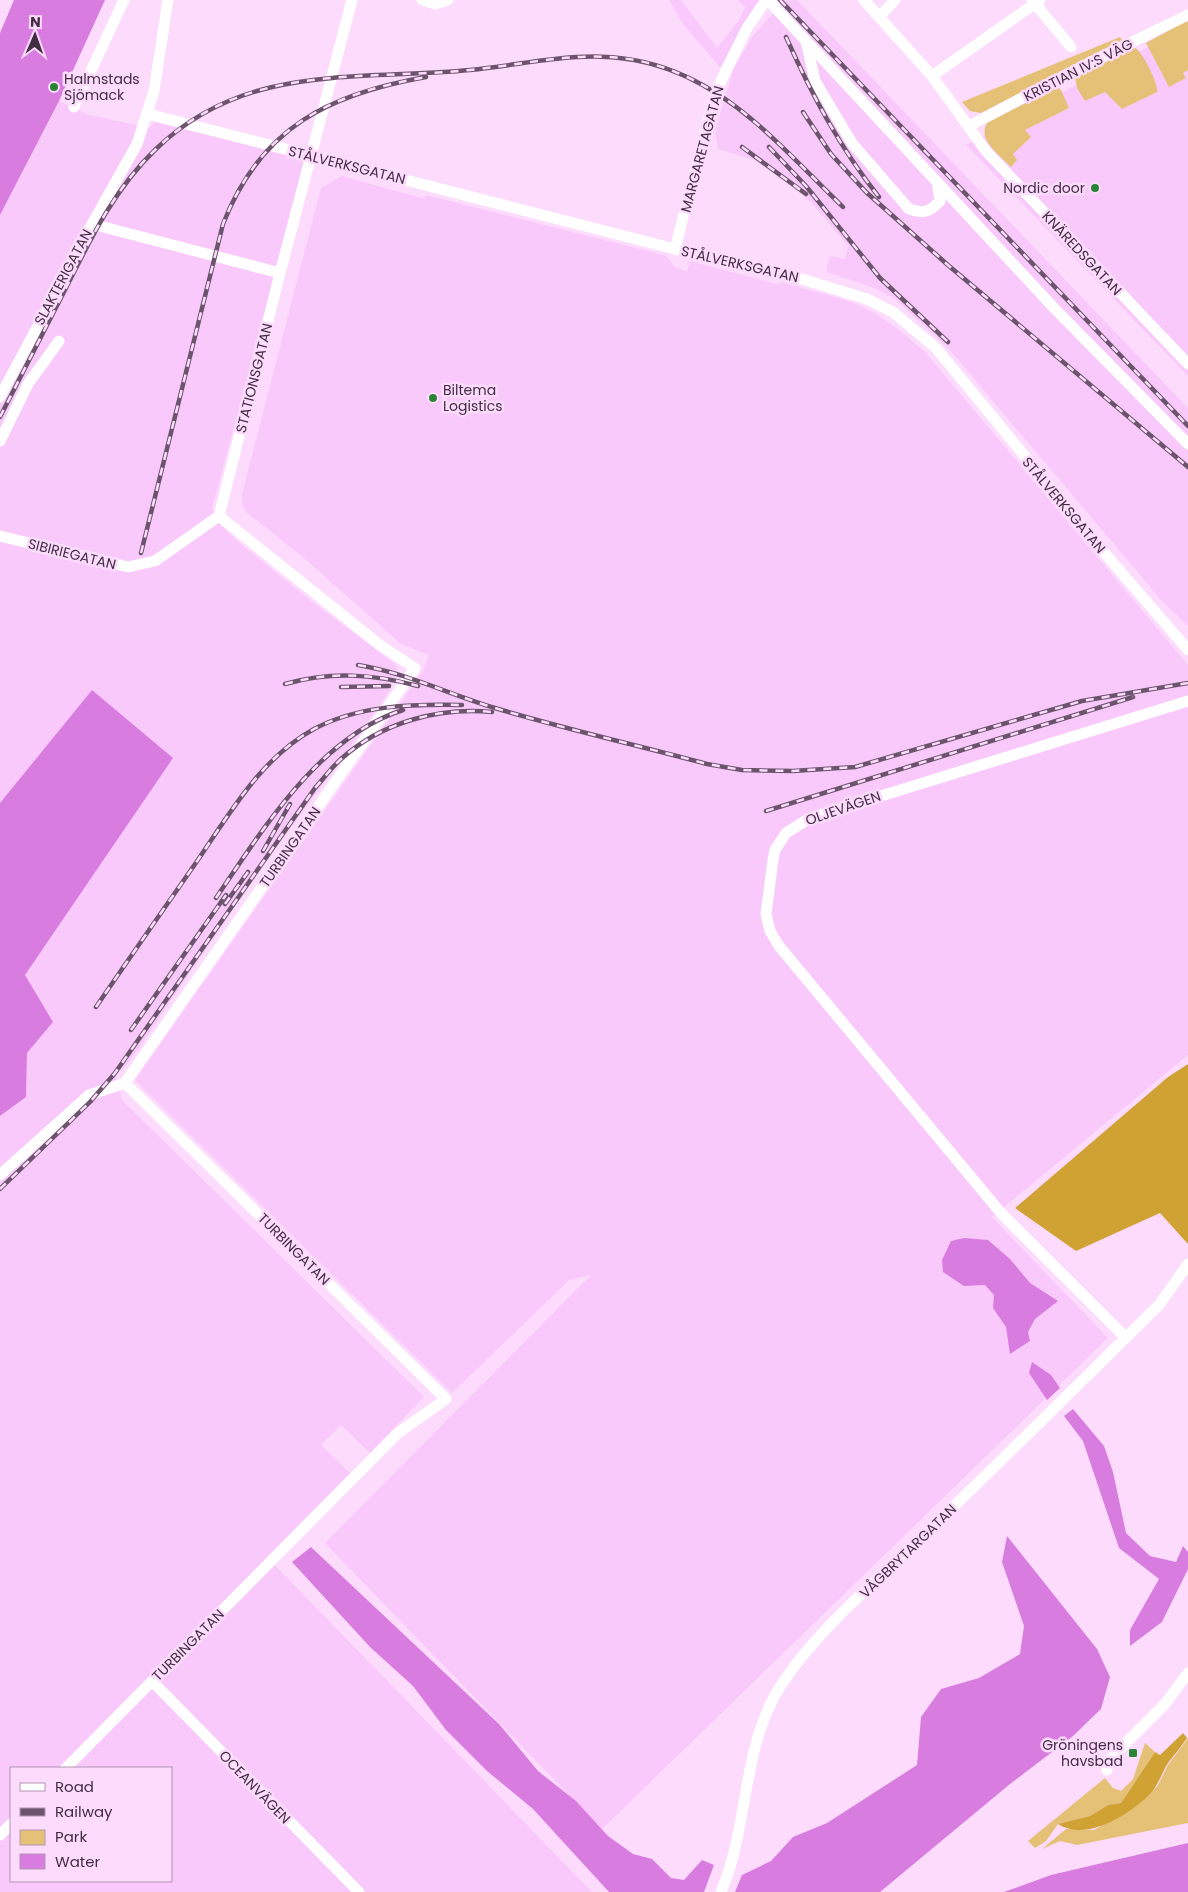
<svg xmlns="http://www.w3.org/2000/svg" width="1188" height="1892" font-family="Poppins,sans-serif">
	<rect width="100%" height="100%" fill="#fcdbfd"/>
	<path fill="#f9c9fb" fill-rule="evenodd" d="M669,0H681L717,48L739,20L745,7L738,0H760L720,67L683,24Z
		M784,0H797L1188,408V626L1162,601L949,349L894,298L872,287L826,272L830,256L845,259L848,246L812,203L790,184L754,160L718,149L715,131L734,68L752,37Z
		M1188,28V376L966,145L1130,56Z
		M59,101L89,115L150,128L154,122L307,159L212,508L221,525L235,539L310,600L395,664L398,671L390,690L349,749L259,871L130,1061L116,1075L122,1100L424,1397L370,1453L341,1425L321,1445L350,1473L267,1557L592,1892H0V1116L26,1097L27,1053L53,1022L24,975L173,758L0,803V215ZM11,1768H171V1881H11Z
		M342,176L425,199L426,195L660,254L666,256L675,267L687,272L690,261L780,285L781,282L852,302L875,313L903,333L926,353L1188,665V1055L992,1217L1108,1338L602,1829L325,1543L591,1275L569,1280L452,1393L135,1080L423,671L429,655L401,644L304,558L246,512L242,504V494L321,188Z"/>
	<path fill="#e5c177" d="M1188,20V70L1183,73L1186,78L1169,87L1146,43Z
		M1120,37L1122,40L981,113L970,111L962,102Z
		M1135,48C1142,51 1159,84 1157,92L1122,109L1105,92L1085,101L1077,88L1075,77Z
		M1057,87L1061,90L1069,108L1025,130L1031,137L1013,154L1017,160L1011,167C999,154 977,140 987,123Z
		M1188,1738V1823L1077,1845L1060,1841L1042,1849L1066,1829L1094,1830L1135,1806L1148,1796L1158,1785L1168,1765Z
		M1145,1743L1155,1752L1121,1803L1108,1805L1090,1816L1058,1824L1046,1841L1035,1848L1028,1841L1105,1778L1113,1788L1121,1791L1133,1779Z"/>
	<path fill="#d0a133" d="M1188,1064V1244L1160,1213L1076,1251L1015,1208L1168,1077Z
		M1183,1733L1187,1738C1181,1747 1174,1755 1168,1763C1161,1774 1158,1787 1148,1796C1127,1816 1085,1842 1058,1824L1090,1816L1108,1805L1121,1803L1155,1752L1160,1755Z"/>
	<path fill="#d87ddf" d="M14,0H105L59,101L0,215V33Z
		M92,690L173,758L25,975L53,1022L27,1053L26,1097L0,1116V803Z
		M964,1238L988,1240L1010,1259L1030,1283L1058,1301L1035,1319L1028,1332L1030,1341L1010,1354L1006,1327L993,1308L994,1295L985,1285L964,1286L943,1272L942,1260L951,1241Z
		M1032,1362L1051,1375L1060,1388L1047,1400L1029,1373Z
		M1073,1409L1104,1446L1113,1472L1126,1533L1150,1556L1176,1562L1183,1546L1188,1552V1569L1162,1622L1130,1646V1630L1159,1579L1119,1548L1083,1441L1064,1416Z
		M1007,1536L1097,1649L1110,1677L1101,1709L1073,1736L1010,1784L880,1892H735L742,1875L771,1861L793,1837L827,1823L917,1765L921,1717L941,1689L979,1678L1020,1654L1024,1626L1002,1562Z
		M311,1547L499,1724L538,1771L576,1801L608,1836L633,1854L652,1859L671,1878L684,1880L702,1860L714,1865L704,1892H609L533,1809L487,1771L446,1730L413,1686L370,1647L292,1562Z
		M1188,1843V1892H1004L1051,1875Z"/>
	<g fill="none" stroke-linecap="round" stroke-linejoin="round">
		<path stroke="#fff" stroke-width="11" d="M422,0L435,4L448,0
			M768,0L1055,309L1188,444
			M864,0L932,76L986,151L1188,364
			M1032,0L1071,47
			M879,17L895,0
			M806,41L815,81L852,143L909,209C923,214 930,212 940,201L937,182
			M932,76L1040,0
			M74,107L124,0
			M148,114L675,249L792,276L867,299L893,312L936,348L1102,550L1188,650
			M969,126L1087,64L1188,15
			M92,224L280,273
			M675,249L715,93L747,28L766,0
			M0,397L92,224L137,144L154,91L168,0
			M0,441L28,384L59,341
			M219,516L280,273L352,0
			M0,536L128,567L155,561L219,516
			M0,1175L89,1095L125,1083
			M1126,1338L1001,1213L779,946L770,931L766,914L773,860L775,850L786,833L810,818L1188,701
			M152,1681L359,1892
			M66,1768L398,1433L446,1399L125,1083L415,668L381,646L219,516
			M1107,1770L1108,1762L1111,1758L1165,1704L1188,1673
			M0,1835L11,1824
			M721,1892C747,1831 742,1763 771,1703C799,1646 872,1585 918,1541C999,1463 1079,1384 1159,1305L1188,1264"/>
		<defs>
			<path id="rail" d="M780,0L1188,426
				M786,37C812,95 840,148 879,197
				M803,112L831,154L866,192L949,266L1188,467
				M742,147L806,194
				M769,147L806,186L880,278L948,342
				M0,417C22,374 44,331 66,288C91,238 115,188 156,149C246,62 358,81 470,70C548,62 611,41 687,77C748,105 795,161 843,207
				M141,553L223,224C261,127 329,94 426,77
				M358,665C407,673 448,694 495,708C565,729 637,745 707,764L742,770L793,771L855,767L1082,701L1188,683
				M285,684C331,671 373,674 418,686
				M341,687L389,686
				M766,811L1133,697
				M263,851L290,804
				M216,898C263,829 320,736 403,710
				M225,904L248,872
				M96,1007C128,960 161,913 193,867C228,817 259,759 314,729C359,705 412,704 462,705
				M131,1030L226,895
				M0,1189L90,1102L115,1073L315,788C324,778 332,767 341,759C382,722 439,707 492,712"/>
		</defs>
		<use href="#rail" stroke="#6b546c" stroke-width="4.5"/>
		<use href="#rail" stroke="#fcdbfd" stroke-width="2.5" stroke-dasharray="8" stroke-linecap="butt"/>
	</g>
	<g fill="#2b8434" stroke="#fcdbfd" stroke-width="2">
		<circle cx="54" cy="87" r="5"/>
		<circle cx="1095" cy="188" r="5"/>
		<circle cx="433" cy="398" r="5"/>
		<rect x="1128" y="1748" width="10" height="10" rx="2.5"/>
	</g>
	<g text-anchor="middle" stroke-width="5" stroke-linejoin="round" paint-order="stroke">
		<g font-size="14" fill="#422d43" stroke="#fcdbfd">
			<text transform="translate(1078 70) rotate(-27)" y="5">KRISTIAN IV:S VÄG</text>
			<text transform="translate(702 149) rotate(-75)" y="5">MARGARETAGATAN</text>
			<text transform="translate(347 165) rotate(14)" y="5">STÅLVERKSGATAN</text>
			<text transform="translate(1082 253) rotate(47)" y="5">KNÄREDSGATAN</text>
			<text transform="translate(740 264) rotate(13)" y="5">STÅLVERKSGATAN</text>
			<text transform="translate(63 277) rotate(-62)" y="5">SLAKTERIGATAN</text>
			<text transform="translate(254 378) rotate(-76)" y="5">STATIONSGATAN</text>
			<text transform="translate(1064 505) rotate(50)" y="5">STÅLVERKSGATAN</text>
			<text transform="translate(72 554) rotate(14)" y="5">SIBIRIEGATAN</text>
			<text transform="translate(843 808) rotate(-19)" y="5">OLJEVÄGEN</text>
			<text transform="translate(290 847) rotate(-55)" y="5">TURBINGATAN</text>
			<text transform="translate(294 1249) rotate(45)" y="5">TURBINGATAN</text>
			<text transform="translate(908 1551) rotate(-44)" y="5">VÅGBRYTARGATAN</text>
			<text transform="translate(188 1645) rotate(-45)" y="5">TURBINGATAN</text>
			<text transform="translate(255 1787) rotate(46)" y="5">OCEANVÄGEN</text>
		</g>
		<g font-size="14" fill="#422d43" stroke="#fcdbfd" text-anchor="start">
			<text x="64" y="84">Halmstads<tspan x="64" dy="16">Sjömack</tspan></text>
			<text x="1085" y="193" text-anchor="end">Nordic door</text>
			<text x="443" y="395">Biltema<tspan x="443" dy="16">Logistics</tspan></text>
			<text x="1123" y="1750" text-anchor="end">Gröningens<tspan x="1123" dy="16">havsbad</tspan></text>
		</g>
	</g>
	<rect x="10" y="1767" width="162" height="115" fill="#fcdbfd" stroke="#b295b3"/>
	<rect x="20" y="1783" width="25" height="8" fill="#ffffff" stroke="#b295b3"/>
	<text x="55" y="1792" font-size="15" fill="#422d43">Road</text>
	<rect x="20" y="1808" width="25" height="8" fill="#6b546c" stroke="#b295b3"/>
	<text x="55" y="1817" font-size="15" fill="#422d43">Railway</text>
	<rect x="20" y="1830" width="25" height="15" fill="#e5c177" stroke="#b295b3"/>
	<text x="55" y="1842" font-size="15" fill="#422d43">Park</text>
	<rect x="20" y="1854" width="25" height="15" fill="#d87ddf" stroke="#b295b3"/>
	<text x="55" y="1867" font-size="15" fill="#422d43">Water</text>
	<g transform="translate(35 35) rotate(2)" stroke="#fcdbfd" stroke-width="4" paint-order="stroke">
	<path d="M0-4L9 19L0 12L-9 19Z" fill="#422d43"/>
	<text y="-8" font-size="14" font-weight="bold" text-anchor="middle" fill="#422d43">N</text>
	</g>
</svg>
